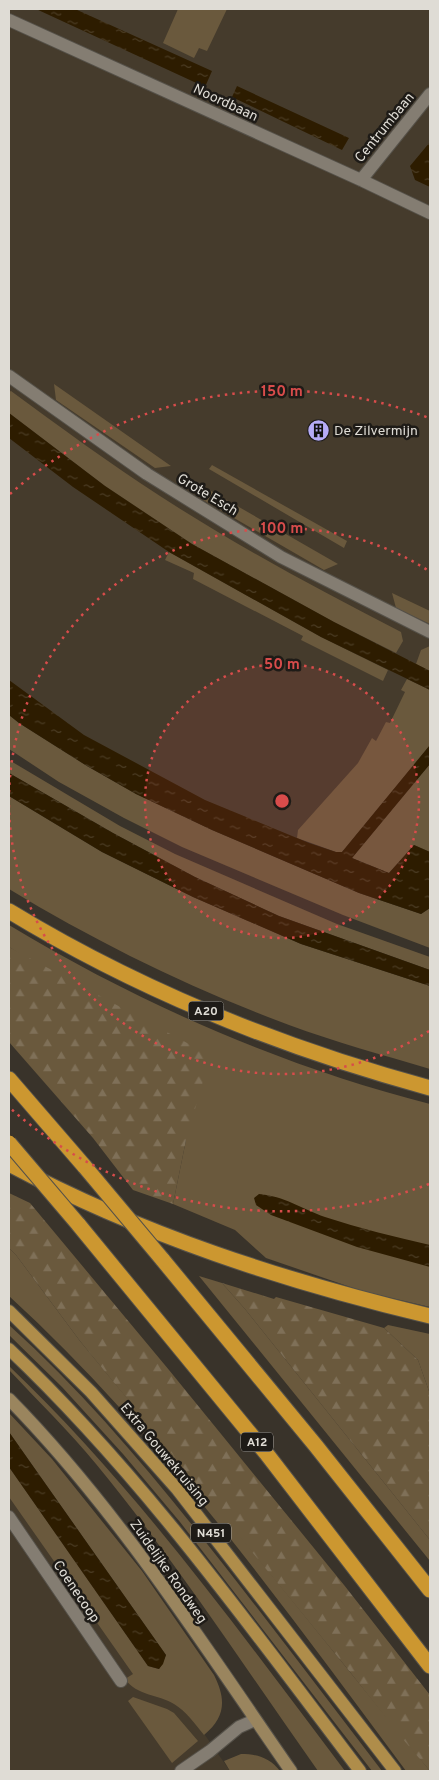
<svg xmlns="http://www.w3.org/2000/svg" width="439" height="1780" font-family="Overpass,sans-serif">
	<defs>
		<pattern id="forest-firs" width="22" height="20" patternUnits="userSpaceOnUse" patternTransform="scale(1.25)"><rect width="22" height="20" fill="#6a593d"/><path d="M5 1l3.5 6h-7zM16 11l3.5 6h-7z" fill="#7f7058"/></pattern>
		<pattern id="water-ripples" width="26" height="14" patternUnits="userSpaceOnUse" patternTransform="scale(1.25)"><rect width="26" height="14" fill="#2d1c00"/><path d="M2 4q2-2 4 0t4 0M15 11q2-2 4 0t4 0" fill="none" stroke="#4b3c24"/></pattern>
	</defs>
	<rect width="100%" height="100%" fill="#39332a"/>
	<path fill="#453b2c" d="M9,9H430V870L221,821L9,695Z
		M9,1463L159,1669L230,1771H9Z"/>
	<path fill="#6a593d" d="M178,9H227L207,51L199,48L194,58L163,43Z
		M54,384L171,466L155,468L56,400Z
		M11,391C60,427 109,463 160,496C237,546 319,590 401,632L403,641L396,653L334,622L192,544L105,486L9,413V392Z
		M212,465L347,541L344,548L209,469Z
		M199,484L338,564L324,570L203,500Z
		M169,552L321,637L388,670L383,681L301,640L303,636L193,579L194,573L165,560Z
		M392,593L430,611V624L396,608Z
		M430,646V671L416,664L421,650Z
		M407,679L430,690V745L342,852H336L297,838L298,830L358,763L372,738L376,741L386,722L390,723L405,692L401,690Z
		M9,715L19,723L87,766L136,794L212,830L359,893L421,914L430,908V948L343,915L182,847L124,818L59,782L9,749Z
		M9,760L120,826L175,854L337,924L430,957V970L279,916L195,877L113,833L9,773Z
		M430,764V852L414,845L389,873L352,858Z
		M9,796L102,852L193,897L301,944L430,986V1069C383,1055 335,1042 289,1025C192,989 98,943 9,889Z
		M9,925C140,1004 282,1066 430,1104V1307L362,1291L266,1258L235,1230L173,1204L186,1140L25,957L9,947Z
		M9,1248L16,1255L80,1341L206,1494L430,1771H406C283,1606 162,1436 9,1296Z
		M199,1276L222,1283L245,1309L430,1540V1561Z
		M9,1325C89,1397 157,1480 223,1564C277,1633 329,1702 382,1771H372L180,1522L123,1454L62,1387L9,1335Z
		M388,1325L430,1334V1394L418,1360L384,1328Z
		M9,1366C136,1487 239,1631 345,1771H318C245,1668 176,1561 96,1464C69,1431 38,1401 9,1370Z
		M9,1413L52,1459L142,1571L214,1675C226,1699 226,1717 204,1735C195,1724 186,1711 174,1704C158,1694 137,1696 125,1679L133,1674L9,1497V1467L148,1666L159,1669L166,1655L9,1432Z
		M133,1697L167,1709L174,1713L198,1741L172,1763L128,1701Z
		M241,1754C257,1754 270,1758 280,1771H230L224,1761Z"/>
	<path fill="url(#forest-firs)" d="M9,947L202,1051L207,1068L186,1140L173,1204L133,1190L93,1138L9,1042Z
		M9,1193L30,1203L169,1370L344,1585L430,1695V1771L402,1738L350,1672L80,1341L16,1255L9,1248Z
		M222,1283L274,1299L276,1297L384,1328L418,1360L430,1394V1540L245,1309Z"/>
	<path fill="url(#water-ripples)" d="M36,9H75L212,71L205,87Z
		M237,86L349,138L342,150L232,97Z
		M430,142V187L415,180L410,166Z
		M9,413L105,486L192,544L334,622L430,671V690L321,637L169,552L73,487L9,438Z
		M9,680L84,735L205,800L309,843L336,852H342L430,745V764L352,858L389,873L414,845L430,852V908L421,914L359,893L212,830L136,794L87,766L19,723L9,715Z
		M9,773L113,833L195,877L279,916L430,970V986L301,944L193,897L102,852L9,796Z
		M259,1194C284,1196 302,1209 325,1217C359,1228 395,1237 430,1245V1267L357,1247L271,1215L256,1205L254,1198Z
		M9,1432L166,1655L163,1664L159,1669L148,1666L9,1467Z"/>
	<g fill="none" stroke-linecap="round" stroke-linejoin="round">
		<defs>
			<path id="minor" d="M9,20L361,180L430,213
				M361,180L430,94
				M9,376L147,474L281,557L430,632
				M9,1517L121,1681
				M181,1771L210,1751L239,1727L255,1720"/>
			<path id="secondary" d="M9,1399C118,1510 202,1643 291,1771"/>
			<path id="primary" d="M9,1311L91,1392L177,1489L395,1771
				M9,1349C142,1475 249,1625 360,1771"/>
			<path id="motorway" d="M9,911C139,990 283,1048 430,1088
				M9,1079L85,1167
				M9,1164C142,1235 284,1281 430,1316
				M78,1224L266,1453L430,1666
				M162,1259L316,1446L430,1590"/>
		</defs>
		<use href="#minor" stroke="#555149" stroke-width="14"/>
		<use href="#secondary" stroke="#555149" stroke-width="14"/>
		<use href="#primary" stroke="#555149" stroke-width="14"/>
		<use href="#motorway" stroke="#555149" stroke-width="17"/>
		<use href="#minor" stroke="#847d72" stroke-width="12"/>
		<use href="#secondary" stroke="#9a855e" stroke-width="12"/>
		<use href="#primary" stroke="#af8d4a" stroke-width="12"/>
		<use href="#motorway" stroke="#cc9730" stroke-width="15"/>
		<defs>
			<path id="motorway-bridge" d="M9,1143L78,1224
				M85,1167L162,1259"/>
		</defs>
		<use href="#motorway-bridge" stroke="#555149" stroke-width="17" stroke-linecap="butt"/>
		<use href="#motorway-bridge" stroke="#cc9730" stroke-width="15"/>
	</g>
	<circle cx="282" cy="801" r="137" fill="#d84c4b" fill-opacity=".12"/>
	<g fill="none" stroke="#d84c4b" stroke-width="2.5" stroke-dasharray="2.5 5">
		<circle cx="282" cy="801" r="137"/>
		<path d="M429 1031A273 273 0 1 1 429 571"/>
		<path d="M429 1184A410 410 0 0 1 10 1108M10 494A410 410 0 0 1 429 418"/>
	</g>
	<defs>
		<symbol id="building-disc" viewBox="-11 -11 22 22"><circle r="9.5" fill="#b6acf8" stroke="#1e1b17"/><path d="M-4-6H4V6H1V3H-1V6H-4ZM-2.5-4.3h1.7v1.8h-1.7ZM.8-4.3h1.7v1.8H.8ZM-2.5-1h1.7V.8h-1.7ZM.8-1h1.7V.8H.8Z" fill="#111"/></symbol>
	</defs>
	<g fill-rule="evenodd">
		<use href="#building-disc" x="306" y="418" width="25" height="25"/>
	</g>
	<g text-anchor="middle" stroke-width="5" stroke-linejoin="round" paint-order="stroke">
		<g fill="#1e1b17" stroke="#a5a29c" stroke-width="1">
			<rect x="188.5" y="1001.5" width="35" height="19" rx="4"/>
			<rect x="241" y="1432.5" width="32" height="19" rx="4"/>
			<rect x="191" y="1523.5" width="40" height="19" rx="4"/>
		</g>
		<g font-size="12" font-weight="bold" fill="#dfdcd5">
			<text x="206" y="1015">A20</text>
			<text x="257" y="1446">A12</text>
			<text x="211" y="1537">N451</text>
		</g>
		<g font-size="14" fill="#dfdcd5" stroke="#1e1b17">
			<text transform="translate(226 102) rotate(25)" y="5">Noordbaan</text>
			<text transform="translate(384 127) rotate(-51)" y="5">Centrumbaan</text>
			<text transform="translate(208 494) rotate(31)" y="5">Grote Esch</text>
			<text transform="translate(165 1454) rotate(50)" y="5">Extra Gouwekruising</text>
			<text transform="translate(169 1571) rotate(55)" y="5">Zuidelijke Rondweg</text>
			<text transform="translate(77 1591) rotate(56)" y="5">Coenecoop</text>
		</g>
		<g font-size="14" fill="#dfdcd5" stroke="#1e1b17" text-anchor="start">
			<text x="334" y="435">De Zilvermijn</text>
		</g>
	</g>
	<circle cx="282" cy="801" r="8" fill="#d84c4b" stroke="#1e1b17" stroke-width="2.5"/>
	<g font-size="15" text-anchor="middle" font-weight="bold" fill="#d84c4b" stroke="#1e1b17" stroke-width="5" stroke-linejoin="round" paint-order="stroke">
		<text x="282" y="396">150 m</text>
		<text x="282" y="533">100 m</text>
		<text x="282" y="669">50 m</text>
	</g>
	<rect width="439" height="1780" fill="none" stroke="#dfdcd5" stroke-width="20"/>
</svg>
